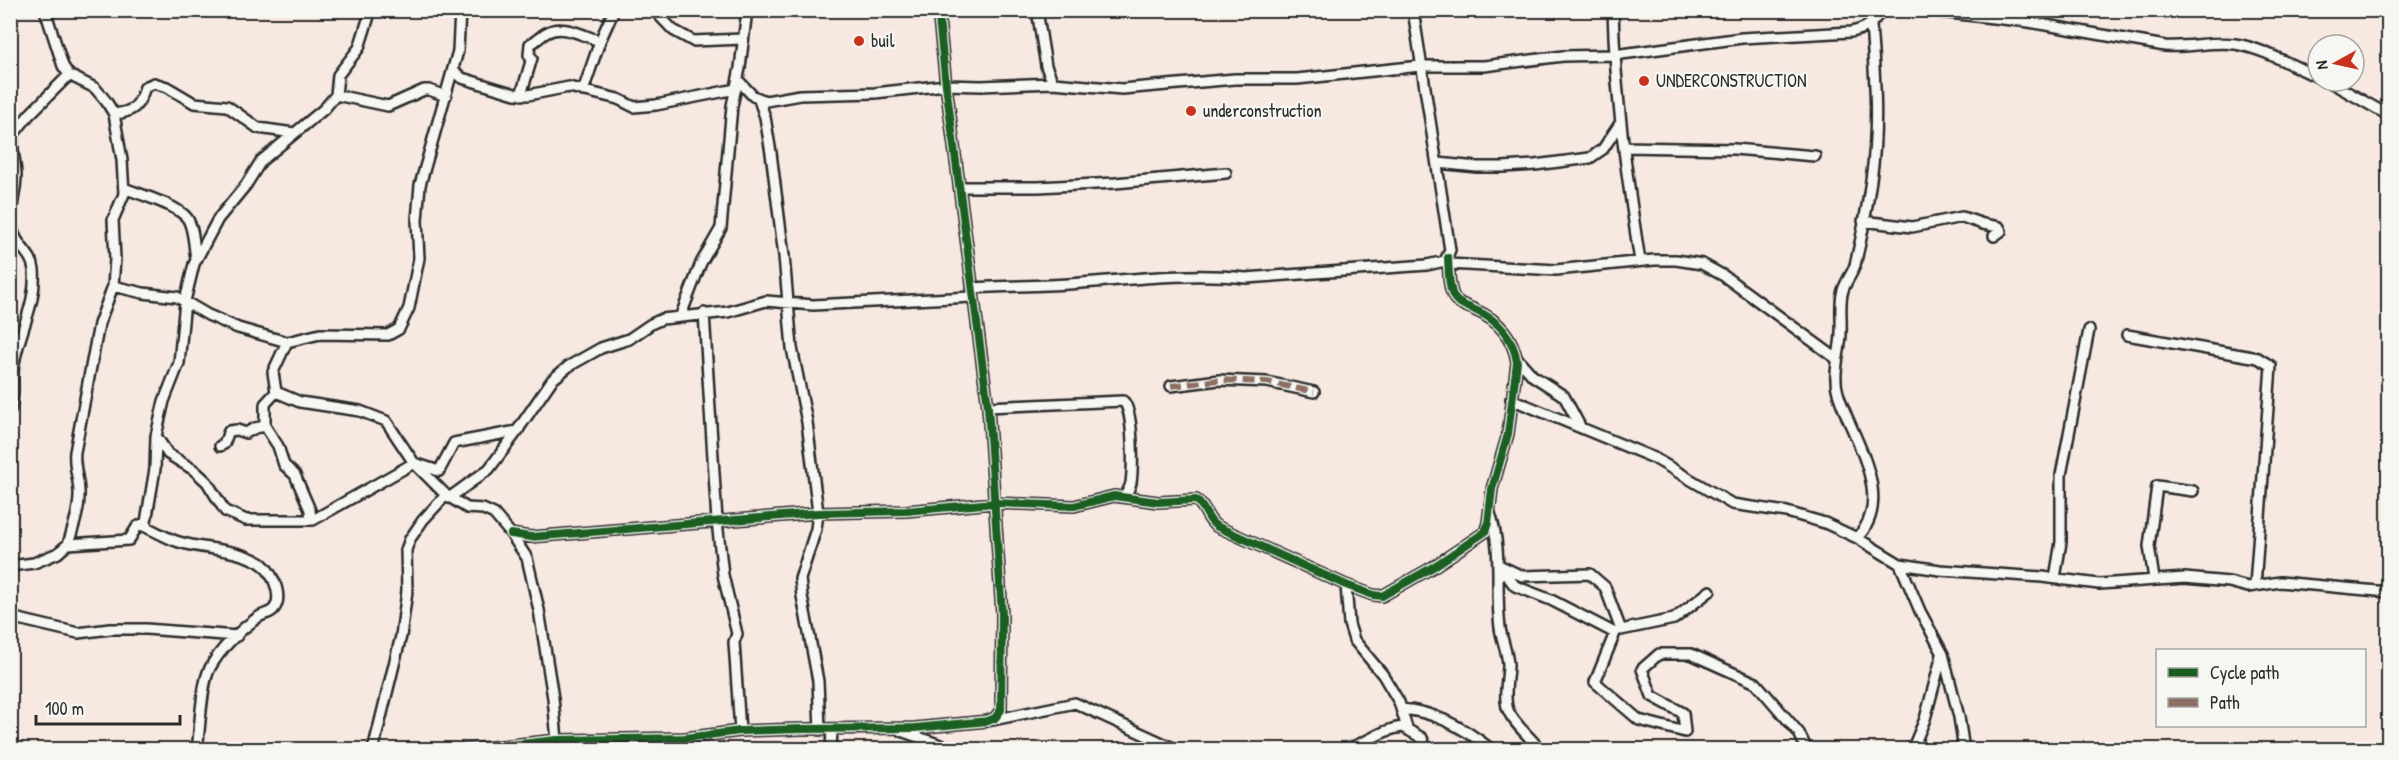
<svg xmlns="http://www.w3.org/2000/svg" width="2399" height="760" font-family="'Patrick Hand',sans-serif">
	<rect width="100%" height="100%" fill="#f7e9e2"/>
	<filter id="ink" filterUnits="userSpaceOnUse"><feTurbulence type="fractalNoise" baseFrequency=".0167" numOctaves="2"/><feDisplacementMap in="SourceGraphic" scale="12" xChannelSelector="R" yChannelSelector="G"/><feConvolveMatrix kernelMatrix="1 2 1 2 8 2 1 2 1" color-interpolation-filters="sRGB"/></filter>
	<g filter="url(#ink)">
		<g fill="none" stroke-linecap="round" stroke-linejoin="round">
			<defs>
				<path id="minor" d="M45,10L63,66L69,75L95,88L106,101L114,114L122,160L124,194L113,220L115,259L113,286L99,324L75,452C73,467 80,481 79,496C79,512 73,528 68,544
					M654,10L673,30L693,41L743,39
					M1037,10L1046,66L1053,83
					M1613,10C1615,94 1627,178 1640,261
					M1922,10L2029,22L2165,46C2188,48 2212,41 2235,44C2263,48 2292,66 2318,77
					M453,70L462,78L515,94L528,95L569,87L618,99L634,107L656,105L736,89
					M738,80L753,96L766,101L800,95L875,93L946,85L981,86L1053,83L1122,89L1235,79H1297L1420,66H1484L1563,56L1614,55L1742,38L1851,32C1866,29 1873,24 1881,10
					M2328,81L2388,115
					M583,91L600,41L614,10
					M336,95L388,106L424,90H429L446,96
					M521,95L532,58L529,55L530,44C537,41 540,36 546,33C562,23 584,36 600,41
					M759,100L765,117L771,153L784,256L792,348L807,422L818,513L816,529L800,579L802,596L818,681L820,730
					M114,114C134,112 139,106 145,87L154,83L167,87L194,103L227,106L258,128L294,133
					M1624,147L1734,149L1815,156
					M1438,163L1477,167H1503L1535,165L1590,158L1603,149L1621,122
					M959,187H1038L1115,183L1226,173
					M124,188C139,194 177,205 187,218C194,228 194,248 196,259
					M1863,221L1912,227L1962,217L1983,224L1999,227L2001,231L1994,236
					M1449,264L1556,270L1654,260H1676L1702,264L1724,276L1837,359
					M113,286L143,293L177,297L208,315L238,328L287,342L320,334L388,335L399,329L409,308L419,258L417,220L420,185L458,51L460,10
					M972,288C1004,286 1036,286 1068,284C1127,280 1186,272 1246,278L1427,265L1445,261L1450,250L1413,10
					M704,313L717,521L723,575L737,634L734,642L740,731
					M681,315L701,263L721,228L732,106L740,68L747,10
					M2127,335L2258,358L2271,366L2255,586
					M287,342L273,372L276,392L300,402L360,411L386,421L414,463L446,495L467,508L483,509L494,514L511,534L527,558L539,610L553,698L557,740
					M1516,357L1533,376L1564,396L1581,428
					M1171,386L1219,380L1267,382L1314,392
					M276,392L265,404V426L278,446L284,465L295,475L310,510L311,520
					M1511,399L1654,458L1732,504L1787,512L1825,523L1857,538L1900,564L1940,570L2042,577L2099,584L2185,578L2229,582L2248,587L2280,582L2388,592
					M988,407L1123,401C1134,410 1133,468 1131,483C1130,488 1127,492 1125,496
					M10,410C16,394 11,380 14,364C19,332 37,303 34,270C32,253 17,247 13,231C8,212 16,194 16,176C16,162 11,149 13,135L29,115L69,75
					M156,436L168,454L194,470L207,482L225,511L246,520H313L414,463L439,471L454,443L517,431L552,380L569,366L601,348L629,339L651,324L662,319L728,312L766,301L813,305L972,297
					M220,446L224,444L229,431L237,430L246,433L255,428L265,426
					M449,498L489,469L519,429
					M1490,513C1503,551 1495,589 1500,628C1502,640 1507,652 1508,664C1508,679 1503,697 1508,710C1514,725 1531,737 1540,750
					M141,525C154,530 166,538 179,542C205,550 234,548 259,562C271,568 285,597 273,610C269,614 262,614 257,618C240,630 220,649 210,668C201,684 200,730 197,750
					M511,534L531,537L818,513L906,511L994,503L1074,506L1114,496L1158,502L1196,500C1206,507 1206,519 1216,526L1346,585L1373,595L1382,596L1433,567L1485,532L1488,523L1492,489L1508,434L1517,362C1513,336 1498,320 1475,310C1469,307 1460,305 1455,299C1448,289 1449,270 1448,258
					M1857,538C1897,497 1850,435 1838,393C1833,377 1838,360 1840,344C1843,327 1839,310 1842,294C1844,283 1852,275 1855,265C1862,237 1867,208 1871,180C1879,128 1875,77 1871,25
					M1900,564L1920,611L1943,654L1959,717L1964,750
					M1499,565L1515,586L1551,600L1615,633L1595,682L1639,720L1685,732L1683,713L1652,696L1642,669L1659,654H1691L1756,683L1799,733L1807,750
					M10,566L34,563L58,553L68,544L129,540L137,527L146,522L155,469L156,436L164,401L179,363L185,301L194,264L218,219L246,185L261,161L324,109L336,95L338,75L359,48L371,10
					M1501,566L1522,576L1590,574L1605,587L1621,630L1674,619L1710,591
					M2055,578L2061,542V475L2089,330
					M2154,579L2149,546L2157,486L2193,491
					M1346,585L1349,624L1354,640L1383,675L1399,702L1407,728
					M10,617L78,633L110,629H146L237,636
					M1401,709C1434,711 1466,729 1492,750
					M993,720L1075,703L1178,750
					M901,731L955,750
					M373,750L401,636L407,591L406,550L410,539L423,520L446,495
					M464,750L557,740L685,738L740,731L802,729L915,728L988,721L995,718L1001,710L1002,614L988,407L946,85L938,10
					M831,750L832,729
					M1341,750C1363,747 1380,729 1403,727L1422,738L1427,750
					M1912,750L1925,719L1942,655"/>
			</defs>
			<use href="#minor" stroke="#2b2b2b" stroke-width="14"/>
			<use href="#minor" stroke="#f6f6f2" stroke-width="9"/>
			<path stroke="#8d6e63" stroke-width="6" stroke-dasharray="12 6" stroke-linecap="butt" d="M1171,386L1219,380L1267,382L1314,392"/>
			<defs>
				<path id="cycleway" d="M511,534L531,537L818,513L906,511L994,503L1074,506L1114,496L1158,502L1196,500C1206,507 1206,519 1216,526L1346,585L1373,595L1382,596L1433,567L1485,532L1488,523L1492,489L1508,434L1517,362C1513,336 1498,320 1475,310C1469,307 1460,305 1455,299C1448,289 1449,270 1448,258
					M464,750L557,740L685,738L740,731L802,729L915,728L988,721L995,718L1001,710L1002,614L988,407L946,85L938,10"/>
			</defs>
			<use href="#cycleway" stroke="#f6f6f2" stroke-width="11"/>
			<use href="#cycleway" stroke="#1b5e20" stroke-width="8"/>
		</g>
	</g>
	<g fill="#c8321e" stroke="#f6f6f2" stroke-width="2">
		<circle cx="859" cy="41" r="6"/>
		<circle cx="1644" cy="81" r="6"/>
		<circle cx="1191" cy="111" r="6"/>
	</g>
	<g text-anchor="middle" stroke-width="4.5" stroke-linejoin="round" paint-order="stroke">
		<g font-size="18" fill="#2b2b2b" stroke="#f6f6f2" text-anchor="start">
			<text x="871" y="47">buil</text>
			<text x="1656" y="87">UNDERCONSTRUCTION</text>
			<text x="1203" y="117">underconstruction</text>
		</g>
	</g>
	<rect width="2399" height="760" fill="none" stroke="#f6f6f2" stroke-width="36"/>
	<rect x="18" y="18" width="2363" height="724" fill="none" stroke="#2b2b2b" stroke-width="2" filter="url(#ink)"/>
	<rect x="2156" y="649" width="210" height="78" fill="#f6f6f2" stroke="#a5a5a2" stroke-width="1.5"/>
	<rect x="2168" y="668" width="30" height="9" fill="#1b5e20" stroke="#a5a5a2" stroke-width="1.5"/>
	<text x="2210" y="679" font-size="18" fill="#2b2b2b">Cycle path</text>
	<rect x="2168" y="698" width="30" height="9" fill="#8d6e63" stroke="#a5a5a2" stroke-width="1.5"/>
	<text x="2210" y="709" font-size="18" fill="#2b2b2b">Path</text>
	<g transform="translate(2336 63) rotate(262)"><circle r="28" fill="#f6f6f2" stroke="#a5a5a2" stroke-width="1.5"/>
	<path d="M0-4.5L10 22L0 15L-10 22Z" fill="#c8321e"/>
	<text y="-9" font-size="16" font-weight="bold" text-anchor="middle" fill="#2b2b2b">N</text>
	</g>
	<path d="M36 715v9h144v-9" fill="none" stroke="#2b2b2b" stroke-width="3"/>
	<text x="45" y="715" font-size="18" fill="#2b2b2b" stroke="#f6f6f2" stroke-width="4.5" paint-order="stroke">100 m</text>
</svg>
